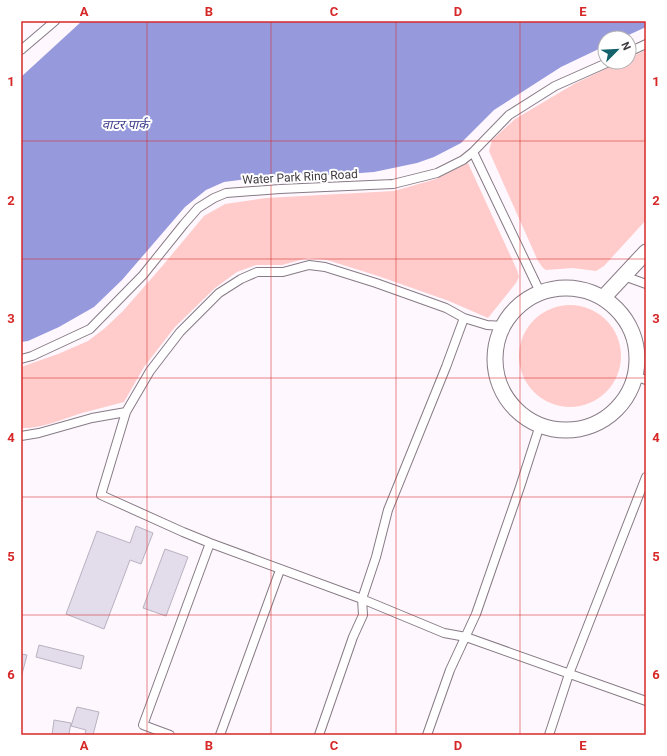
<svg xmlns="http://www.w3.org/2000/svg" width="667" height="756" font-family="Roboto,'Noto Sans Devanagari',sans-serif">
	<rect width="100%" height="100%" fill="#fff7fe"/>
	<path fill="#ffcccb" d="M646,50V220L604,266L596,271L573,268L546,270L543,268L538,261L489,151L492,140L515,119L574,84L620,62H629V58Z
		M468,163L517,270L519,277L516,283L488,318L449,301L378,276L327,260L308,258L282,265H256L237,272L215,288L175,327L144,367L124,402C110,406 96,409 82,413C63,419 41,429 21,428V367L58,354L88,341L105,328L123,311L164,264L204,216L225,204L266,198L394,191L436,179Z
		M519 356a51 51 0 1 1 102 0a51 51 0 1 1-102 0Z"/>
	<path fill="#969add" d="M82,21H646V27L622,38H605V46L561,67L494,110L461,143L434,157L417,163L374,172L334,175H291L247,179L224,182L206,190L185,207L122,280L94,307L59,327L28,341L21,342V77Z"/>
	<path fill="#e2dceb" stroke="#b8b2c0" d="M136,526L153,533L141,564L130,560L104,629L66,614L97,531L130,543Z
		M165,549L188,557L166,616L143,608Z
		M39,645L84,656L81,669L36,657Z
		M21,654L27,655L21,678Z
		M77,707L99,712L93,735L85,734L86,730L71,726Z
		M54,720L71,723L69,734L73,735H52Z"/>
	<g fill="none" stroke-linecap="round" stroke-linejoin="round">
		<defs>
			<path id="lane" d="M21,50L55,21
				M629,52L646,44
				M473,152L540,292
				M624,276L646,284
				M503,326L487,325L464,318L446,308L376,283L325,267L309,265L283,272H257L241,279L219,293L180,332L150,371L126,412L101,495L183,532L210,543L362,599L444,633L466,637L646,701
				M21,359L32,356L90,329L143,275L184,224L198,208L214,198L226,193L280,189L393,184L437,173L463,160L473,152L509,115L555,86L609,62
				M635,376L646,380
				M21,436L39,433L92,418L126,412
				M170,735L143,725L210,543
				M220,735L280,570
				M319,735L353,637L363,615L362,599L376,557L388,510L446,367L464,318
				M427,735L450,670L476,614L520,487L540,425
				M549,735L569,674L646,477"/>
			<path id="street" d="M495 359a71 71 0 1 1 142 0a71 71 0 1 1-142 0Z
				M603,298L646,252"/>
		</defs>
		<use href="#lane" stroke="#877b86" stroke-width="10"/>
		<use href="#street" stroke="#877b86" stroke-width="17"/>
		<use href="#lane" stroke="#fff" stroke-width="8"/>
		<use href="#street" stroke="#fff" stroke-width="15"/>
	</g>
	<path fill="none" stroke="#d62828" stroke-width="1" stroke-opacity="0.55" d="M147,21V735M271,21V735M396,21V735M520,21V735M21,141H646M21,259H646M21,378H646M21,497H646M21,615H646"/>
	<g text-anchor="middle" stroke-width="4" stroke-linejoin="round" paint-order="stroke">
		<g font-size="12" fill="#3f3a3e" stroke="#fff">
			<text transform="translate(300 177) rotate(-3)" y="4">Water Park Ring Road</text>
		</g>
		<g font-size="13" font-style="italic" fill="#413f8e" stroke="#fff">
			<text x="125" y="129">वाटर पार्क</text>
		</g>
	</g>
	<rect width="667" height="756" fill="none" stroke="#ffffff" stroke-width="44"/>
	<g transform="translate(617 50) rotate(66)"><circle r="19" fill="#ffffff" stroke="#b2b0b2"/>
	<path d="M0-3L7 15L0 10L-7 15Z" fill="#14626b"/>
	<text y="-6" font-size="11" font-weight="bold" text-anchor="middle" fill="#3f3a3e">N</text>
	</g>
	<rect x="22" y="22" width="623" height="712" fill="none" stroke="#d62828" stroke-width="1.5"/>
	<g font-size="13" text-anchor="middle" font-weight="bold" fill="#d62828">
		<text x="84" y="16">A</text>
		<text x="209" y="16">B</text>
		<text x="334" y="16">C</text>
		<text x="458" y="16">D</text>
		<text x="583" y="16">E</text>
		<text x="11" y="86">1</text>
		<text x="656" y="86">1</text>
		<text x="11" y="205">2</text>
		<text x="656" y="205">2</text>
		<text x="11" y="323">3</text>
		<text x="656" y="323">3</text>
		<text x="11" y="442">4</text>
		<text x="656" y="442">4</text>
		<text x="11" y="561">5</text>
		<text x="656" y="561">5</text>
		<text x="11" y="679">6</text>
		<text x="656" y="679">6</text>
		<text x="84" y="750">A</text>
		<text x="209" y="750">B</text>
		<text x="334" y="750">C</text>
		<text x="458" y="750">D</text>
		<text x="583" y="750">E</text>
	</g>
</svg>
